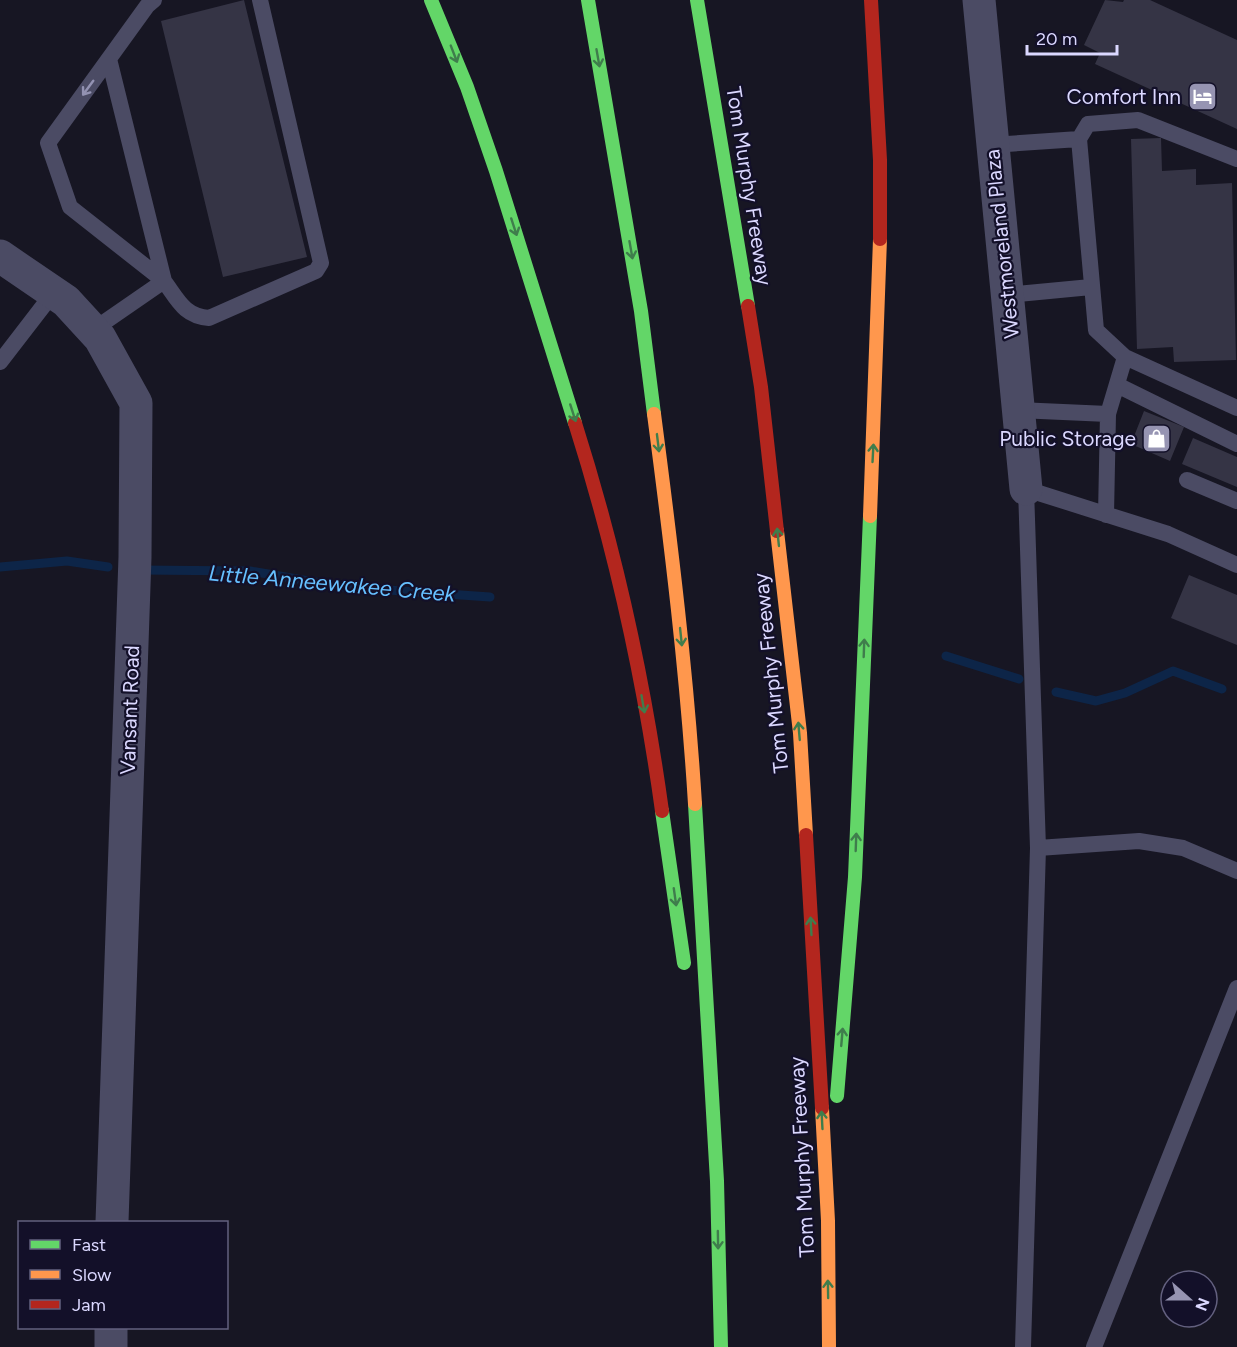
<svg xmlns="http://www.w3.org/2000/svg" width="1237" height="1347" font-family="Figtree,sans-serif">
	<rect width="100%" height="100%" fill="#171623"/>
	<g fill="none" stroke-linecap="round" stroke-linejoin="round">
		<path stroke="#0d2548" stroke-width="9" d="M0,567L67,561L108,567
			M140,570L250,571L344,587L490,597
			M946,656L1019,679
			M1056,692L1096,701L1125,693L1173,671L1222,689"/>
	</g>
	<path fill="#353445" d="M244,0L307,257L223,277L161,21Z
		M1105,0L1123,2L1124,0H1150L1237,40V129L1095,64L1100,53L1084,45Z
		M1161,138L1162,171L1196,169V185L1232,183L1236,360L1174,362L1173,347L1137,349L1131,139Z
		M1144,411L1184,427L1170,461L1131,444Z
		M1193,438L1237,457V487L1182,464Z
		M1189,575L1237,595V645L1171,618Z"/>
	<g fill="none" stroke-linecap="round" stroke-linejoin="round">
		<path stroke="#4b4b64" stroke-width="16" d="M154,0L147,6L48,143L70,207L164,281
			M109,59L164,281
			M1079,139L1088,124L1138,120L1237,159
			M992,145L1079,139L1096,330L1125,357L1108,414
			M1007,295L1091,287
			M93,330L164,281C178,300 184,316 209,318L316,271L321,263L260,0
			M1125,357L1237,408
			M0,362L54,292
			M1117,385L1237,444
			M1018,410L1108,414L1106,515
			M1187,480L1237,501
			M1038,848L1139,841L1183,848L1237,871
			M1023,1347L1038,848L1026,489L1168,534L1237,565
			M1094,1347L1237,988"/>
		<path stroke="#4b4b64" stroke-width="33" d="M979,0L1026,489
			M0,256L66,301L100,338L136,403L135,557L112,1222
			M111,1328V1347"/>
		<path stroke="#63d668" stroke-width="14" d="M431,0L467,87L496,171L575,423
			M588,0L641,311L654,414
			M697,0L748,306
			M695,804L717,1181L721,1347
			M662,811L684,963
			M837,1096L855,877L870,516"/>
		<path stroke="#ff974d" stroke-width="14" d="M654,414C671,544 687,674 695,804
			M870,516L880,239
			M777,531L800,733L806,835
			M822,1108L828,1221L829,1347"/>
		<path stroke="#b3261e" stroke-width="14" d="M871,0L880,160V239
			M748,306L761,387L777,531
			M575,423C615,549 644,680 662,811
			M806,835L822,1108"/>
	</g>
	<defs><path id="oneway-shaft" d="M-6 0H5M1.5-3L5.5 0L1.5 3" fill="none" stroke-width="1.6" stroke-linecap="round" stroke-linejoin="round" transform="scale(1.5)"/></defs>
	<g stroke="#3f7d4c">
		<use href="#oneway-shaft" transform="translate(454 54) rotate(69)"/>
		<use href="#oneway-shaft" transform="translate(598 58) rotate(80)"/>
		<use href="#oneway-shaft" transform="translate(514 227) rotate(72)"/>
		<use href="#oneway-shaft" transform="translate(631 250) rotate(80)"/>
		<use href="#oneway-shaft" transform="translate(573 413) rotate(72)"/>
		<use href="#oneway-shaft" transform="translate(658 443) rotate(83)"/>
		<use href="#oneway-shaft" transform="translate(873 453) rotate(-87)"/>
		<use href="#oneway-shaft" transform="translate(778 537) rotate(-96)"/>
		<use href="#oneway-shaft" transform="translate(681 637) rotate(84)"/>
		<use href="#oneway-shaft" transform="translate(864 648) rotate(-88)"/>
		<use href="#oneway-shaft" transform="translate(643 704) rotate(80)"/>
		<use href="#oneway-shaft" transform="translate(799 731) rotate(-95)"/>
		<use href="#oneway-shaft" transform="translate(856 842) rotate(-88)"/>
		<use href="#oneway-shaft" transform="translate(675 897) rotate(82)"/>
		<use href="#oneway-shaft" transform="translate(811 926) rotate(-93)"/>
		<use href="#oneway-shaft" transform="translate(842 1037) rotate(-85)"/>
		<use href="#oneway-shaft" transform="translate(822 1120) rotate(-93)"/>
		<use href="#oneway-shaft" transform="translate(718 1240) rotate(89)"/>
		<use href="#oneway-shaft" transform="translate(828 1289) rotate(-91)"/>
	</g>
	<use stroke="#9392b2" href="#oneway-shaft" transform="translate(88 88) rotate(126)"/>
	<defs>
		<symbol id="hotel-square" viewBox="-11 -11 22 22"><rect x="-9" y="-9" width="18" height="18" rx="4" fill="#9694b2" stroke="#131029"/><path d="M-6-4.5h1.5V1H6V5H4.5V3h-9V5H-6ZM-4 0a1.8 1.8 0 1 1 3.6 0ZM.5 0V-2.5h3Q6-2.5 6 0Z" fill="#fff"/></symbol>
		<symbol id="shop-square" viewBox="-11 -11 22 22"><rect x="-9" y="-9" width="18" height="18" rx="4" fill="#9694b2" stroke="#131029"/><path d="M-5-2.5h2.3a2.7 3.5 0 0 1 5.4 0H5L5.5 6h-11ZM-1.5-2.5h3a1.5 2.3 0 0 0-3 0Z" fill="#fff"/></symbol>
	</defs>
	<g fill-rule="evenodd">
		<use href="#hotel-square" x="1186" y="80" width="33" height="33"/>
		<use href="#shop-square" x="1140" y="422" width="33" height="33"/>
	</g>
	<g text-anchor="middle" stroke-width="4.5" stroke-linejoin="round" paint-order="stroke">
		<g font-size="21" fill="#dbd8ff" stroke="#131029" text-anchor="end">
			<text x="1181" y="104">Comfort Inn</text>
			<text x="1136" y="446">Public Storage</text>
		</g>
		<g font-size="21" fill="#dbd8ff" stroke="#131029">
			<text transform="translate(749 186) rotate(81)" y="7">Tom Murphy Freeway</text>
			<text transform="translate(1002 244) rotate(-96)" y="7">Westmoreland Plaza</text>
			<text transform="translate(771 673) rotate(-96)" y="7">Tom Murphy Freeway</text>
			<text transform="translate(130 710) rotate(-88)" y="7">Vansant Road</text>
			<text transform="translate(802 1157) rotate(-93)" y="7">Tom Murphy Freeway</text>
		</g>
		<g font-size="22" font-style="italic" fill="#66c0ff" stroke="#131029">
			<text transform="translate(332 583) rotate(5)" y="8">Little Anneewakee Creek</text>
		</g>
	</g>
	<rect x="18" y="1221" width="210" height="108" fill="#131029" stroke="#63607f" stroke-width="1.5"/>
	<rect x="30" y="1240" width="30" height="9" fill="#63d668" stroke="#63607f" stroke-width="1.5"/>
	<text x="72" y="1251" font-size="18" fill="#dbd8ff">Fast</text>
	<rect x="30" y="1270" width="30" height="9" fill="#ff974d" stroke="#63607f" stroke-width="1.5"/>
	<text x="72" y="1281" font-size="18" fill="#dbd8ff">Slow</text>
	<rect x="30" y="1300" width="30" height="9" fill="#b3261e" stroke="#63607f" stroke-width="1.5"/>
	<text x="72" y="1311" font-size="18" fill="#dbd8ff">Jam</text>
	<g transform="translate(1189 1299) rotate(111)"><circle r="28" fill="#131029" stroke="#63607f" stroke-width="1.5"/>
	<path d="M0-4.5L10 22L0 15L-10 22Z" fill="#9694b2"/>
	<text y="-9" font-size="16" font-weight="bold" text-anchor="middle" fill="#dbd8ff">N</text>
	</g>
	<path d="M1027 45v9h90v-9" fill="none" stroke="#dbd8ff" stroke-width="3"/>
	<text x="1036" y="45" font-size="18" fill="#dbd8ff" stroke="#131029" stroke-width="4.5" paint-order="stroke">20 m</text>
</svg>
